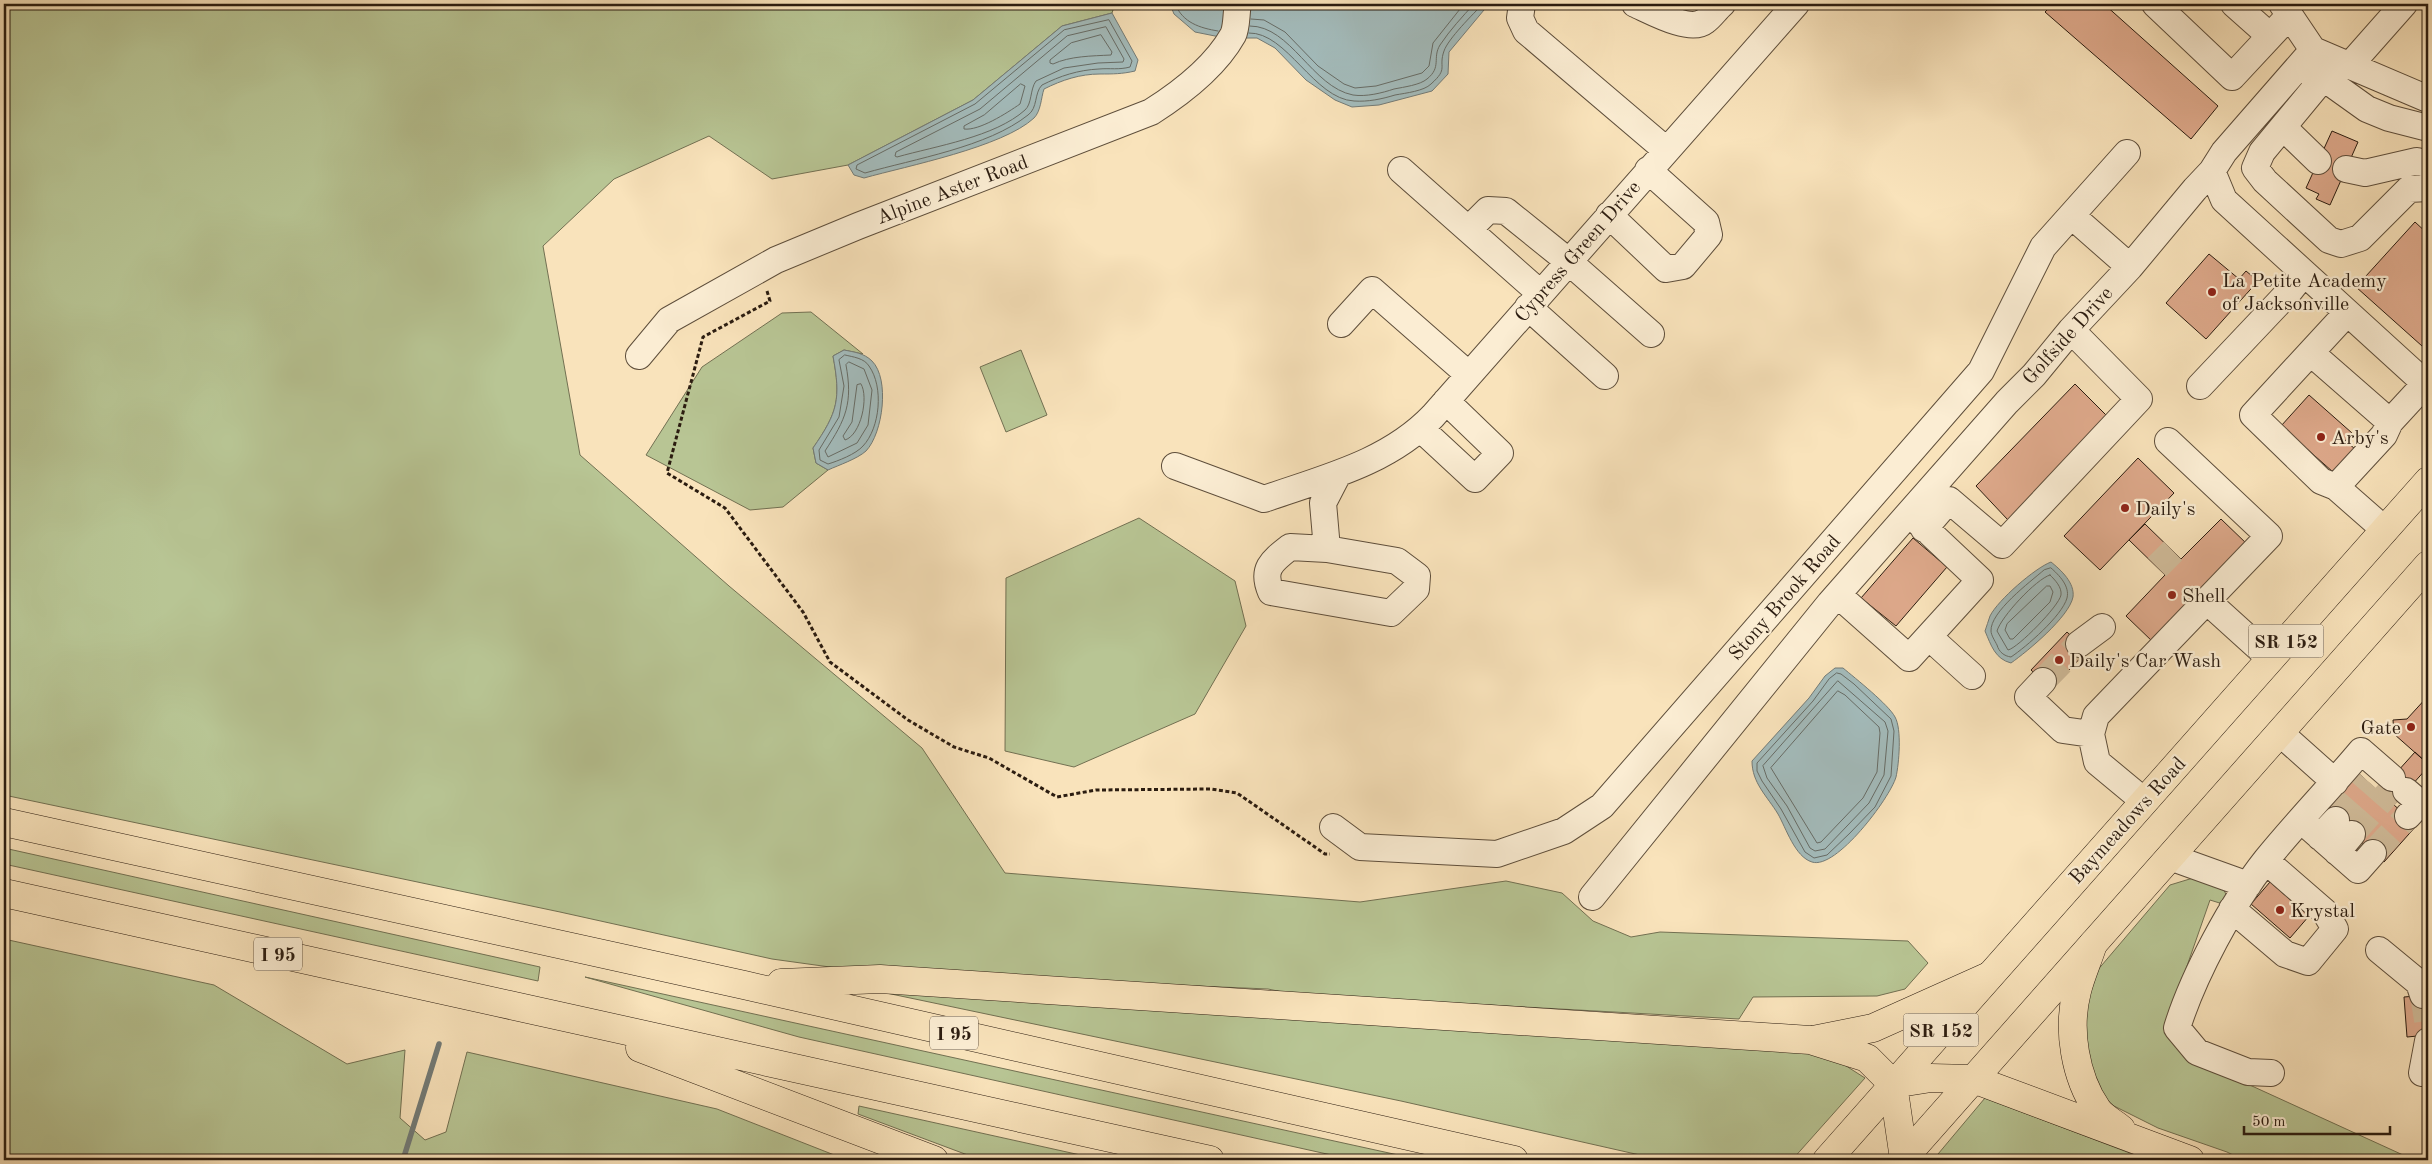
<svg xmlns="http://www.w3.org/2000/svg" width="2432" height="1164" font-family="'Old Standard TT',serif">
	<rect width="100%" height="100%" fill="#f9e3bb"/>
	<filter id="stains"><feTurbulence type="fractalNoise" baseFrequency=".004" numOctaves="4"/><feColorMatrix values="0 0 0 0 .2 0 0 0 0 .09 0 0 0 0 .02 0 0 0 .5 -.17"/></filter>
	<radialGradient id="worn" r=".72"><stop offset=".6" stop-color="#630" stop-opacity="0"/><stop offset="1" stop-color="#630" stop-opacity=".3"/></radialGradient>
	<path fill="#b8c594" stroke="#727052" d="M4,4H1115L1112,13L1062,26L973,100L848,165L772,179L709,136L614,179L543,246L580,455L729,586L922,748L1005,873L1360,902L1506,881L1562,893L1593,921L1631,937L1660,932L1908,941L1928,963L1905,989L1877,996L1753,997L1739,1019L1292,994L1268,989L866,972L772,959L560,912L4,795Z
		M811,312L863,354L844,350L833,356C841,399 838,412 813,448L816,463L828,470L783,507L750,510L646,455L702,367L782,313Z
		M1021,350L1047,415L1006,432L980,367Z
		M1139,518L1235,581L1246,626L1195,714L1074,767L1005,751L1006,578Z
		M4,848L540,967L538,981L4,864Z
		M2193,878L2220,884L2229,899L2226,905L2210,900L2180,986L2195,1060L2414,1160H2243L2227,1152L2158,1128L2114,1106L2094,1088L2079,1036L2096,972L2170,885Z
		M4,939L214,985L347,1064L405,1050L400,1118L425,1140L446,1132L467,1052L717,1109L847,1160H4Z
		M585,977L1421,1160H1354L799,1037Z
		M853,986L1801,1051L1843,1064L1865,1078L1792,1160H1662L1401,1101Z
		M1985,1098L2135,1155L2148,1160H1933Z
		M859,1106L1103,1160H981L858,1114Z"/>
	<path fill="#a3bbbb" stroke="#737b77" d="M1170,4H1489L1449,52L1448,74L1432,91L1379,105L1352,107L1335,100L1306,80L1275,48L1257,38H1225L1195,32L1174,14Z
		M1112,13L1138,60L1135,71C1122,74 1113,74 1100,74C1080,74 1062,80 1044,89C1041,98 1041,111 1034,118C1003,147 907,166 864,178L854,175L848,165L973,100L1062,26Z
		M844,350C854,352 864,353 872,361C890,379 883,433 866,451C857,459 839,465 828,470L816,463L813,448C838,412 841,399 833,356Z
		M2051,562C2061,570 2075,583 2073,597C2069,617 2028,651 2011,663C1995,659 1991,645 1985,631C1987,626 1988,621 1990,616C1998,600 2035,568 2051,562Z
		M1835,668H1843C1855,678 1889,705 1895,717C1902,729 1899,764 1896,777C1890,798 1836,870 1812,862C1795,857 1786,828 1778,814C1767,796 1752,783 1752,761L1809,698L1825,676Z"/>
	<g fill="none" stroke-linecap="round" stroke-linejoin="round">
		<path stroke="#676c66" stroke-width="1" d="M1175,4C1183,23 1200,28 1218,31
			M1251,19L1264,20L1285,32L1318,66L1344,84L1355,88L1376,86L1422,73L1429,66L1433,43L1464,4
			M1109,20L1132,61L1130,67C1119,70 1110,68 1099,69C1078,70 1060,76 1042,85C1034,93 1038,108 1028,115C988,147 914,159 865,173L856,169L857,165L975,104L1064,30Z
			M1250,26C1291,26 1312,87 1353,95C1366,97 1382,93 1394,89C1404,87 1420,85 1427,79C1442,67 1432,58 1440,45C1450,30 1462,17 1474,4
			M1106,27L1124,59L1123,62L1098,63L1064,68L1036,81C1030,89 1032,104 1025,110C995,137 936,146 897,157L895,156L896,152L980,109L1067,36Z
			M1249,33C1287,32 1314,99 1354,101C1368,102 1382,99 1395,95C1406,93 1424,91 1431,84C1449,68 1438,68 1444,51C1448,39 1473,14 1483,4
			M1101,35L1112,52L1111,55C1092,56 1070,56 1053,64L1050,63V60L1071,43Z
			M1021,84L1025,86L1020,104C1007,113 979,131 964,129V126L984,115Z
			M845,355C853,357 864,358 869,366C884,387 880,428 863,446C856,454 838,461 828,464L820,460L819,450L839,417L844,386L839,360Z
			M849,362L864,369L872,390L868,425L857,443L828,457L825,451C846,419 853,403 846,365Z
			M861,384C869,397 861,435 845,440L843,436L852,422L857,385Z
			M2051,568C2059,575 2070,586 2067,598C2062,616 2026,647 2011,657C2004,656 1999,652 1997,645C1995,641 1991,635 1991,631C1990,612 2030,582 2044,570Z
			M2050,575C2055,580 2062,587 2061,595C2059,606 2018,648 2008,650L1997,631C2001,617 2036,579 2050,575Z
			M2047,586H2050L2053,592L2050,602L2013,639H2010L2005,630L2007,624Z
			M1837,673L1841,674L1854,684L1891,719L1894,731L1891,776L1875,807L1850,833L1827,855L1814,858L1805,852L1781,809L1762,781L1757,771V763L1813,701L1829,679Z
			M1838,681L1885,722L1888,731L1884,775L1869,803L1825,849L1815,851L1810,848L1787,806L1767,778L1763,766Z
			M1838,691L1845,695L1879,727L1880,733L1877,772L1863,798L1821,842L1817,843L1771,768Z"/>
		<path stroke="#737b77" stroke-width="5.5" d="M403,1160L439,1044"/>
	</g>
	<path fill="#dea98b" stroke="#2b1c10" d="M2053,4H2104L2218,106L2191,139L2045,12Z
		M2332,131L2358,142L2330,205L2316,199L2319,194L2306,188Z
		M2415,222L2428,234V338L2422,346L2356,287Z
		M2209,254L2239,279L2246,271L2258,281L2206,339L2166,303Z
		M2075,384L2109,418L2008,520L1976,486Z
		M2309,395L2352,433L2345,441L2354,448L2333,472L2281,426Z
		M2138,458L2174,493L2100,570L2064,536Z
		M2221,519L2248,545L2154,643L2126,616L2165,575L2129,540L2145,524L2181,559Z
		M1913,538L1947,567L1896,626L1861,598Z
		M2067,632L2087,651L2051,689L2031,670Z
		M2428,696V764L2394,734L2393,720L2407,719Z
		M2415,752L2428,764V767L2394,805L2417,825L2384,862L2324,809L2357,772L2379,792Z
		M2270,882L2309,916L2290,938L2251,904Z
		M2428,995V1035L2407,1037L2404,997Z"/>
	<g fill="none" stroke-linecap="round" stroke-linejoin="round">
		<path stroke="#d0bb99" stroke-width="26" stroke-dasharray="26 13" stroke-linecap="butt" d="M2157,567L2173,551
			M2043,681L2079,644
			M2336,820L2369,782
			M2352,834L2397,783
			M2373,853L2408,816
			M2423,995L2428,1026"/>
		<defs>
			<path id="minor" d="M1522,4L1520,18L1526,31L1666,150
				M1635,4C1651,11 1690,33 1705,21C1711,17 1716,9 1722,4
				M2155,4L2232,77L2289,16
				M2234,4L2270,36
				M2282,4L2313,50L2332,84L2367,109L2389,118L2428,128
				M2313,50L2315,88L2262,152L2255,168L2265,181L2329,240L2341,244L2360,238L2409,189L2428,188
				M2313,50L2428,99
				M2350,65L2404,4
				M2284,128L2318,161
				M2346,169L2365,173L2417,161L2428,164
				M1401,170L1540,293
				M2212,171L2224,200L2428,386
				M1609,215L1666,269L1683,266L1709,235L1706,222L1648,170
				M2072,216L2130,267
				M1469,229L1488,210L1506,211L1568,261L1651,334
				M1528,307L1605,376
				M2347,313L2253,415L2321,481L2336,487L2385,530
				M1341,324L1372,290L1469,375
				M2311,353L2390,422
				M639,356L669,320L776,260L858,226L1151,112C1181,93 1215,67 1233,35C1237,27 1236,13 1238,4
				M2200,386L2288,293L2304,273
				M1421,429L1475,479L1500,453L1446,401
				M1175,466L1264,499C1324,478 1388,463 1433,416L1796,4
				M2336,487L2384,435L2390,422L2425,384
				M1924,529L1949,500L2002,545L2139,399L2071,330
				M1327,549L1290,547C1272,561 1261,569 1271,592L1391,613L1416,589L1417,576L1397,561L1327,549L1323,503L1338,474
				M1838,595L1909,658L1980,580L1912,516
				M2207,601L2270,658
				M1929,637L1972,676
				M2079,644L2102,627
				M2043,681L2028,697L2063,730L2091,734
				M2280,733L2335,782
				M2406,791L2420,803L2408,816
				M2144,801L2097,762L2091,734L2096,716L2269,536L2168,441
				M2301,820L2358,870L2373,853
				M1333,827L1360,847L1497,854L1564,831L1602,806L1981,371L2043,247L2127,153
				M2320,837L2336,820
				M2337,852L2352,834
				M2170,857L2248,885
				M1592,897L1830,603L2007,402L2034,375L2071,330L2130,267L2195,189L2212,171L2224,152L2313,50
				M2232,909L2285,954L2308,962L2335,929L2325,912L2266,861
				M2379,950L2419,983L2423,995
				M2271,1073L2248,1072L2197,1052L2177,1028C2193,976 2232,903 2266,860C2296,823 2330,788 2361,751L2392,778
				M2422,1073L2428,1041"/>
			<path id="major" d="M1827,1160L2428,481
				M1902,1160L2428,565"/>
			<path id="highway" d="M4,822L744,985L1514,1160
				M4,893L1210,1160
				M2093,944C2088,960 2081,975 2077,991C2067,1029 2075,1077 2097,1109C2102,1117 2114,1123 2121,1129
				M781,983L880,979L1810,1040L1867,1058L1893,1084L1904,1159
				M1813,1040L1873,1028L1989,976
				M640,1048L934,1160
				M1893,1084L1931,1078L1973,1079L2190,1160"/>
		</defs>
		<use href="#minor" stroke="#5e4e3b" stroke-width="28"/>
		<use href="#major" stroke="#2b1c10" stroke-width="29"/>
		<use href="#highway" stroke="#2b1c10" stroke-width="29"/>
		<path stroke="#2b1c10" stroke-width="3" stroke-dasharray="4 2.5" stroke-linecap="butt" d="M767,291L770,301L703,337L667,473L725,508L803,612L830,662L908,720L954,747L989,758L1057,797L1096,790L1211,789L1237,793L1325,854H1330"/>
		<use href="#minor" stroke="#fbedd3" stroke-width="26"/>
		<use href="#major" stroke="#f9e3bb" stroke-width="28"/>
		<use href="#highway" stroke="#f9e3bb" stroke-width="28"/>
	</g>
	<g fill="#8f2418" stroke="#fbedd3" stroke-width="2">
		<circle cx="2212" cy="292" r="5"/>
		<circle cx="2321" cy="437" r="5"/>
		<circle cx="2125" cy="508" r="5"/>
		<circle cx="2172" cy="595" r="5"/>
		<circle cx="2059" cy="660" r="5"/>
		<circle cx="2411" cy="727" r="5"/>
		<circle cx="2280" cy="910" r="5"/>
	</g>
	<g text-anchor="middle" stroke-width="4.5" stroke-linejoin="round" paint-order="stroke">
		<g fill="#fbedd3" stroke="#695b4a" stroke-width="1">
			<rect x="2248.5" y="624.5" width="75" height="33" rx="4"/>
			<rect x="254" y="937.5" width="48" height="33" rx="4"/>
			<rect x="1903.5" y="1013.5" width="75" height="33" rx="4"/>
			<rect x="930" y="1016.5" width="48" height="33" rx="4"/>
		</g>
		<g font-size="19" font-weight="bold" fill="#2b1c10">
			<text x="2286" y="648">SR 152</text>
			<text x="278" y="961">I 95</text>
			<text x="1941" y="1037">SR 152</text>
			<text x="954" y="1040">I 95</text>
		</g>
		<g font-size="20" fill="#2b1c10" stroke="#fbedd3">
			<text transform="translate(952 189) rotate(-21)" y="7">Alpine Aster Road</text>
			<text transform="translate(1577 251) rotate(-49)" y="7">Cypress Green Drive</text>
			<text transform="translate(2067 335) rotate(-48)" y="7">Golfside Drive</text>
			<text transform="translate(1784 597) rotate(-49)" y="7">Stony Brook Road</text>
			<text transform="translate(2127 820) rotate(-48)" y="7">Baymeadows Road</text>
		</g>
		<g font-size="20" fill="#2b1c10" stroke="#fbedd3" text-anchor="start">
			<text x="2222" y="287">La Petite Academy<tspan x="2222" dy="23">of Jacksonville</tspan></text>
			<text x="2331" y="444">Arby's</text>
			<text x="2135" y="515">Daily's</text>
			<text x="2182" y="602">Shell</text>
			<text x="2069" y="667">Daily's Car Wash</text>
			<text x="2401" y="734" text-anchor="end">Gate</text>
			<text x="2290" y="917">Krystal</text>
		</g>
	</g>
	<rect width="2432" height="1164" fill="none" stroke="#f9e3bb" stroke-width="20"/>
	<rect x="5" y="5" width="2422" height="1154" fill="none" stroke="#2b1c10" stroke-width="2.5"/>
	<rect x="10" y="10" width="2412" height="1144" fill="none" stroke="#2b1c10"/>
	<path d="M2244 1126v8h146v-8" fill="none" stroke="#2b1c10" stroke-width="2.5"/>
	<text x="2252" y="1126" font-size="15" fill="#2b1c10" stroke="#fbedd3" stroke-width="4" paint-order="stroke">50 m</text>
	<rect width="100%" height="100%" filter="url(#stains)"/>
	<rect width="100%" height="100%" fill="url(#worn)"/>
</svg>
